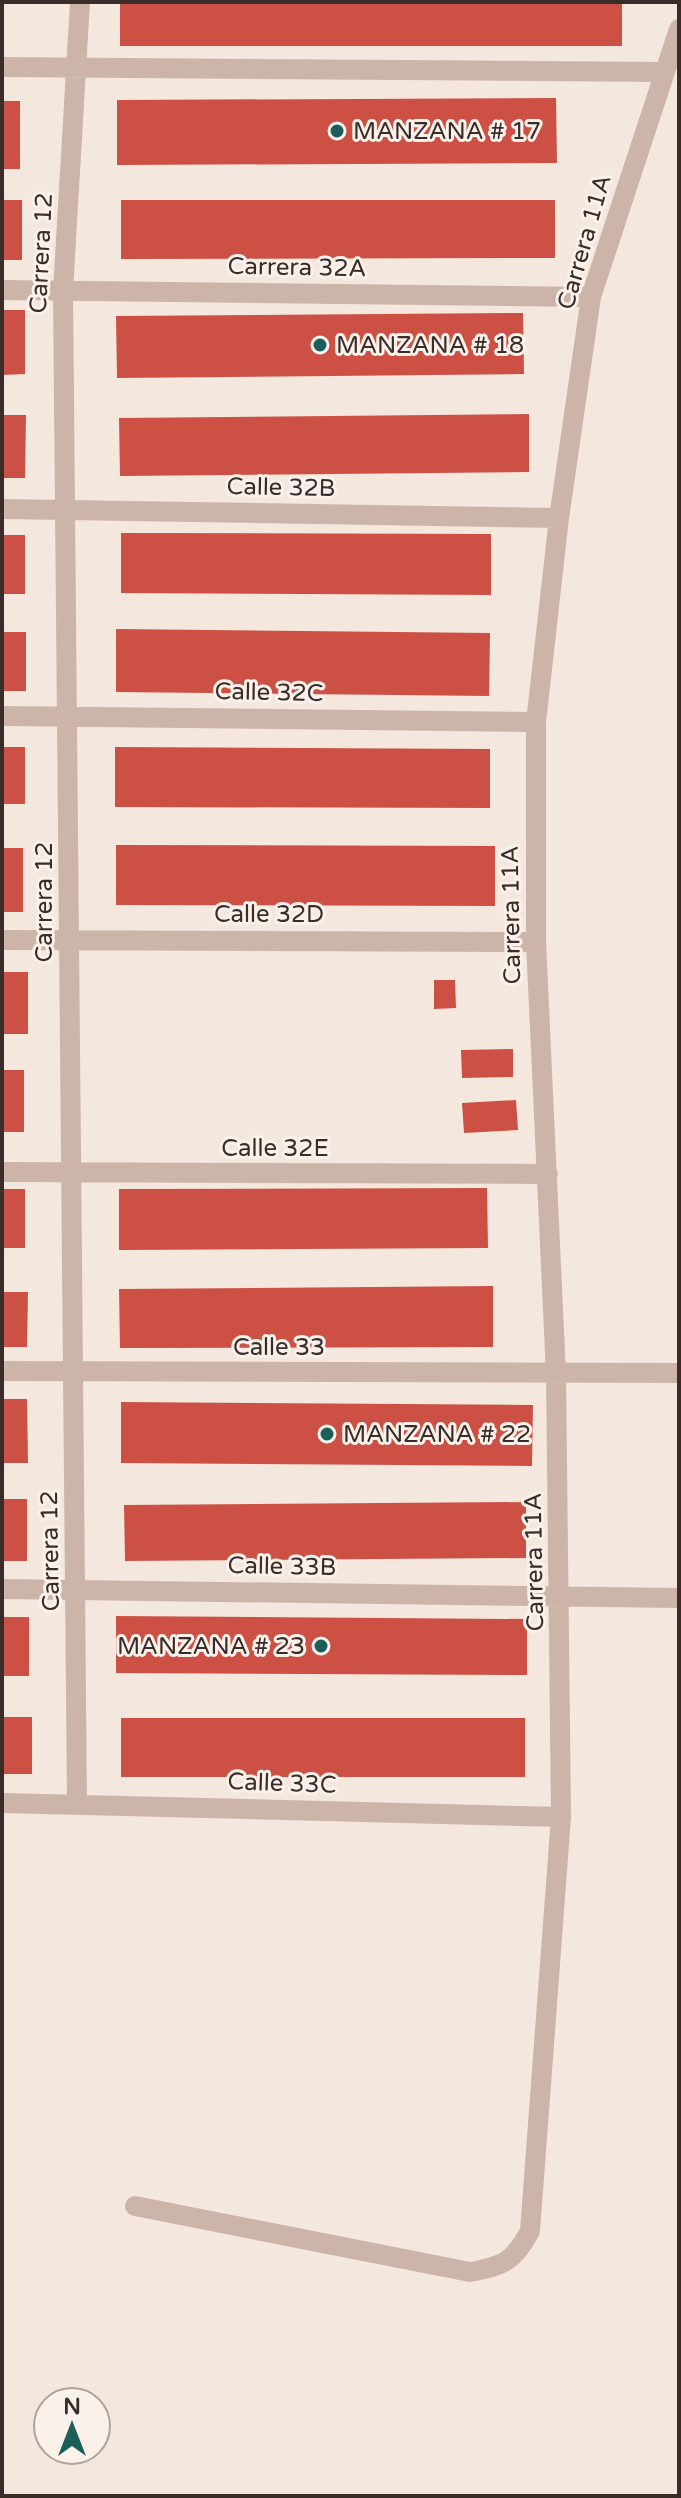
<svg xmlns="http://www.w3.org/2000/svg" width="681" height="2498" font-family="'Varela Round',sans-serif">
	<rect width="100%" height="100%" fill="#f4e7de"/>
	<path fill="#cc5144" d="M120,2H622V46H120Z
		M556,98L557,163L117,165V100Z
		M2,101H20V169H2Z
		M2,200H22V260H2Z
		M121,200H555V258L121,259Z
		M2,310H25V374L2,375Z
		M523,313L524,374L117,378L116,316Z
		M529,414V472L120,476L119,418Z
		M2,415H26L25,478H2Z
		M121,533L491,534V595L121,593Z
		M2,535H25V594H2Z
		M116,629L490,633L489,696L116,692Z
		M2,632H26V691H2Z
		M2,747H25V804H2Z
		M115,747L490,749V808L115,807Z
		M116,845L495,846V906L116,905Z
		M2,848H23V912H2Z
		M2,972H28V1034H2Z
		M434,980H455L456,1008L434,1009Z
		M513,1049V1077L462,1078L461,1050Z
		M2,1070H24V1132H2Z
		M516,1100L518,1130L464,1133L462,1103Z
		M487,1188L488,1248L119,1250V1189Z
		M2,1189H25V1248H2Z
		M493,1286V1347L120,1348L119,1289Z
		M2,1292H28L27,1347H2Z
		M2,1399H27L28,1463H2Z
		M121,1402L533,1405L532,1466L121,1463Z
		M2,1499H27V1561H2Z
		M526,1502V1558L125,1561L124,1505Z
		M116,1616L527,1619V1675L116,1673Z
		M2,1617H29V1676H2Z
		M2,1717H32V1774H2Z
		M121,1718H525V1777H121Z"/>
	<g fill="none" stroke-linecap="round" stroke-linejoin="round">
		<path stroke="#cdb4a9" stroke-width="20" d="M2,67L662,72
			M2,290L591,297
			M2,509L559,518
			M2,716L536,722
			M2,940L536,942
			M2,1172L548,1174
			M2,1371L679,1373
			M2,1589L679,1598
			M2,1803L561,1817
			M77,1803L63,291L80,2
			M135,2206L470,2272C504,2266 514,2261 530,2231L561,1817L556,1374L536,942V722L559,518L591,297L679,29"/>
	</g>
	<g fill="#1c5e59" stroke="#fbf1eb" stroke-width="3">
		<circle cx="337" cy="131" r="8"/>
		<circle cx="320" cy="345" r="8"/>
		<circle cx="327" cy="1434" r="8"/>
		<circle cx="321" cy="1646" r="8"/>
	</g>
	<g text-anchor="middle" stroke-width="6" stroke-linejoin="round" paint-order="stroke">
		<g font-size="24" fill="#3a2c29" stroke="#fbf1eb" text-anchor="start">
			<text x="353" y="139">MANZANA # 17</text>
			<text x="336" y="353">MANZANA # 18</text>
			<text x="343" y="1442">MANZANA # 22</text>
			<text x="305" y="1654" text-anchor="end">MANZANA # 23</text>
		</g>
		<g font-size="24" fill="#3a2c29" stroke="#fbf1eb">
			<text transform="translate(584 242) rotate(-74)" y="8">Carrera 11A</text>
			<text transform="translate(41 253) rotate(-87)" y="8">Carrera 12</text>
			<text transform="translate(297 267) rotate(1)" y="8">Carrera 32A</text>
			<text transform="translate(281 487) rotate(1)" y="8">Calle 32B</text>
			<text transform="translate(269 692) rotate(1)" y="8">Calle 32C</text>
			<text transform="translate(44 902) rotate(-90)" y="8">Carrera 12</text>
			<text x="269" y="922">Calle 32D</text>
			<text transform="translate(511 915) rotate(-91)" y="8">Carrera 11A</text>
			<text x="275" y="1156">Calle 32E</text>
			<text x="279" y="1355">Calle 33</text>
			<text transform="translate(50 1551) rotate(-91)" y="8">Carrera 12</text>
			<text transform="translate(534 1562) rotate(-91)" y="8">Carrera 11A</text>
			<text transform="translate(282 1566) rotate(1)" y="8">Calle 33B</text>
			<text transform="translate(282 1783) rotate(2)" y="8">Calle 33C</text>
		</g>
	</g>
	<rect width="681" height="2498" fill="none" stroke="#3a2c29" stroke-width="8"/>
	<g transform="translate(72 2426)"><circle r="38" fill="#fbf1eb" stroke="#aea29d" stroke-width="2"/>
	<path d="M0-6L14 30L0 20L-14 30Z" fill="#1c5e59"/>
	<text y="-12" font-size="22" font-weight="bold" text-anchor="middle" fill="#3a2c29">N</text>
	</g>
</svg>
